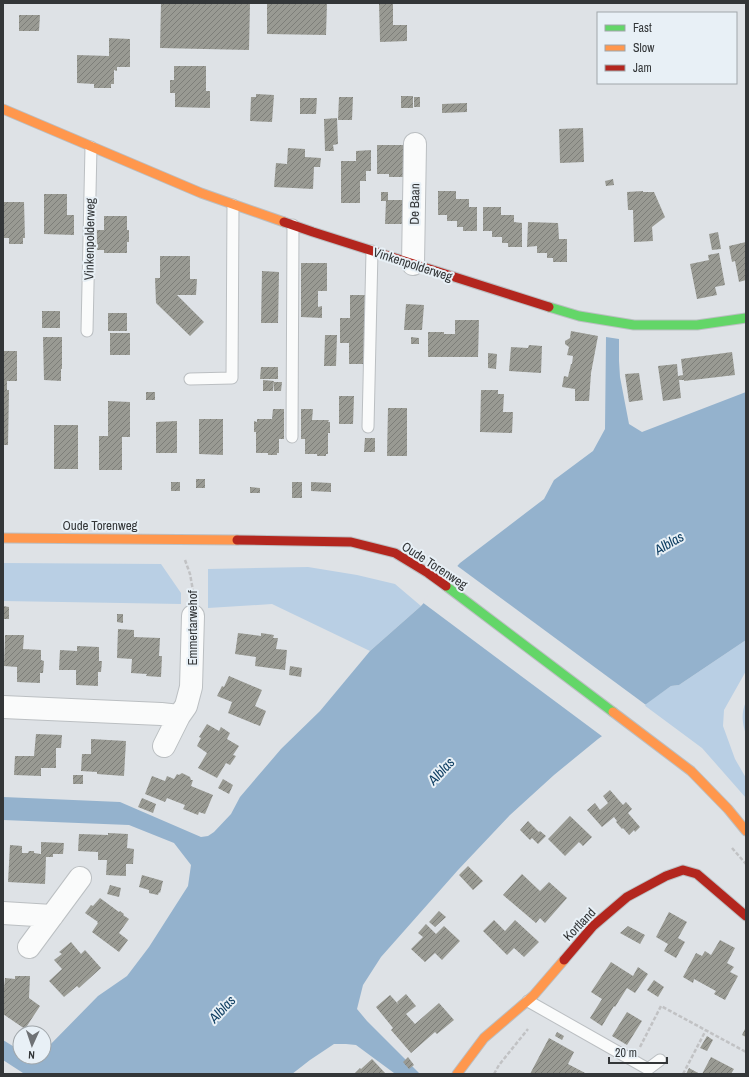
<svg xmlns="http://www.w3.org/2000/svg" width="749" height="1077" font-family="'Archivo Narrow',sans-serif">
	<defs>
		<pattern id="cemetery-stones" width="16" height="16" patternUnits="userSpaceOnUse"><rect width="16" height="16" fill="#b9cfe4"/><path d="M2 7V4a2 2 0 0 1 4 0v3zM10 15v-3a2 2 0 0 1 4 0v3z" fill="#a0b2c4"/></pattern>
		<pattern id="building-hatch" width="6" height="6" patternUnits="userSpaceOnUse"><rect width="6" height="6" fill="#999a93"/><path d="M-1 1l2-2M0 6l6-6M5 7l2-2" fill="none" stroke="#7d7e79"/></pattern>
	</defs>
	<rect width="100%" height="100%" fill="#dee2e6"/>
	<path fill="#b9cfe4" d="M3,563L161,564L181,593V604L3,601Z
		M308,567L357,575L395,584L421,606L370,651L272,604L208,608V569Z
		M746,640V671L724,710L723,726L735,759L746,778V798L702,748L644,705L671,686L679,685Z"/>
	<path fill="url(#cemetery-stones)" d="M746,702V734C742,724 741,712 746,702Z"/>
	<path fill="#94b2cd" d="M606,337L619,339V361L620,377L629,424L642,432L746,392V640L679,685L671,686L598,739L554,775L510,815L458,870L381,957L363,985L357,1009L367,1021L419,1073L396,1074L394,1073L356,1045L346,1044H334L310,1060L292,1074H22L23,1073L3,1060V1040L16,1048H20V1057H44V1049H46L98,996L127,976L149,947L188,886L191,865L174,843L129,825L3,820V797L120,802L201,837L208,836L214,832L231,814L240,797L281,749L320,711L370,651L421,606L460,563L544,499L554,480L593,451L605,429Z"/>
	<path fill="#dee2e6" d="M456,565L646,705L603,737L422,602Z"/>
	<path fill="url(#building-hatch)" d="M161,3H250L249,50L160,48Z
		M267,3H327L326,35L267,34Z
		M379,3H393V25H407V41L380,42Z
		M19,15H40L39,31H19Z
		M109,38L130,39V67H117V71L114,70V84H111V88H94V84L77,83V55L109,56Z
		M174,66H206V91H210V108L175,107V93H170V80H174Z
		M256,94L274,95L272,122L250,121L251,97H256Z
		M401,96H413V108H401Z
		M339,97H353L352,120H338Z
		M414,97H420V107H414Z
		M300,98H317L316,114H300Z
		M467,103V112L442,113V104Z
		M337,118L338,144L333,145L334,151H325L324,119Z
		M583,128L584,162L560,163L559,129Z
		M377,145H410V177H389V174H377Z
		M288,148L305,149V157L321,158L320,167H314L313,189L274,187L276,163L287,164Z
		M371,150V171H366V181H360V203H341V161H356V151Z
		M613,179L614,185L606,186L605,181Z
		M438,191H456V199H469V207H477V231H463V227H457V221H447V215H438Z
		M643,191V192H654L665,217L652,227L653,241L634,242L633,210H628L627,192Z
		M381,192H388V200H407L406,224H385L386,201H381Z
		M44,194H67V215H74V235L44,234Z
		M4,202H24L25,238H23V244H9V238H4Z
		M483,207H501V215H514V222L522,223V247H508V243H502V237H492V231H483Z
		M104,216H127V230H129V242H127V253H104V250H97V230H104Z
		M528,222L558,223L559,239H567V262H553V258H547V253H537V246L527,247Z
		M718,232L721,249L712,250L709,234Z
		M746,242V280L739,282L735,261L732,262L729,246Z
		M719,253L725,285L715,287L717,295L697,299L690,264L709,260L708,255Z
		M160,256H190V279H197L196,295H177L204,322L190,336L156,303L155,278H160Z
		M301,263H327V291H318V307L322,306V318L301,317Z
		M262,271L279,272L278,323H261Z
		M350,295H365L364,364H349V343H340V318H350Z
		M406,304L424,305L422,330H404Z
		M42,311H60V328H42Z
		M108,313H127V331H108Z
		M455,320H479L478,357H428V332H444V334H455Z
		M571,331L598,336L591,373L589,401H575V389L562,387L564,376L568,377L571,364H572L573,356L567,355L569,347L565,344V341L570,338Z
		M110,333H130V355H110Z
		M325,335H337L336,366H324Z
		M43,337H62V369H61V381L44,380Z
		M411,337L419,338V344H411Z
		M529,345L542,346L541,373L509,371L511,347L528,348Z
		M3,351H17V381H7V390H9L8,445H3Z
		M732,352L735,375L684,381V380H679L681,398L663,401L658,366L677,364L678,376L683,375L681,359Z
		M488,353L497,354L496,369L488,368Z
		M261,367H278V379H260Z
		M639,373L643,400L629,402L625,374Z
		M263,380L274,381L273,391H263Z
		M274,382H282L281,391H274Z
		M481,390H498V394H504L503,412H513L512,433L480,432Z
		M146,392H155V400H146Z
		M339,396H354L353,424H339Z
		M108,401L130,402V437H122V470H99V436H108Z
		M388,408H407V456H387Z
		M273,409H284V439H279V453H277V455H268V453H256V432H254V421L257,422V419H272Z
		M301,409H313L312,420H329L328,422H330V433H328V454H326V456H317V454H305V439H301Z
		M199,419H223V455L199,454Z
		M177,421V453H156V422Z
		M54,425H78V469H54Z
		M365,438H375V452H364Z
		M196,479H205V488H196Z
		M171,482H180V491H171Z
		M292,482H302V498H292Z
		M311,482L331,483V492L311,491Z
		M250,487L260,488V493H250Z
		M3,606L9,607V619H3Z
		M117,614H123V623L117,622Z
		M118,629L134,630V637L160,638L159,656H162L161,677L146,676L147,674L131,673L132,659L117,658Z
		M238,633L261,636V633L274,635L273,638H278L276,649L287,650L285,670L255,666L256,657L235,654Z
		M5,635H24L23,649L41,650V660L44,661L43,673H40V683L17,682V667L4,666Z
		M77,646L99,647V661H102L101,672H98V686L76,685V670H59L60,650L77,651Z
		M290,666L302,668L301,677L289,675Z
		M229,676L262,690L255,706L266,711L260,726L228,713L232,702L217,696L222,686L224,687Z
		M207,724L219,731L221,727L230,733L227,739L239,746L233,755L236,756L230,765L226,763L217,778L198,768L207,753L197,746L201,738L199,737Z
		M36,734L62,735L61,748H56V768H41V776L14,775L15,756H34Z
		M91,739L126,741L124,776L97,774V772L81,771L82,754H91Z
		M182,773L190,777L191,780H193L191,786L213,795L205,814L199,812L198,815L183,809L185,805L167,798L165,802L145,794L152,776L165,781L167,776L174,779L177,774L179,775Z
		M73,775H83V784H73Z
		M223,779L233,785L229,794L218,788Z
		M610,790L623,805L626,802L632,809L628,813L640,827L635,832L634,830L629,835L623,828L622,829L616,822L617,821L614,817L602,827L587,810L595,803L600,810L608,803L603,796Z
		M142,798L156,804L153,813L138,807Z
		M570,816L592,837L583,846L579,842L565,856L548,839Z
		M528,821L539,832L540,831L546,836L538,844L532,838L530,840L520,830Z
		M108,833L128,834L127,848L134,849L133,864H126V876L106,875L107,860H98V852L78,851L79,834L108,835Z
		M41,842L64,843L63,854H53V857H46L45,884L8,882L10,845L22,846V853H28L29,851H34V853L41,854Z
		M468,866L483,881L473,890L459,875Z
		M522,874L540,891L549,882L567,898L545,923L540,918L536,923L503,895Z
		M142,875L163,881L160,893L159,892L158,895L149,893V890L139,887Z
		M110,885L121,888L119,897L107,894Z
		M100,898L119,912L120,911L124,914L123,915L129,919L119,933L128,940L119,952L92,932L98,923H97L98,922L85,913L91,905L93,906Z
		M439,911L446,917L435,927L429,922Z
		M669,912L687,922L678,938L685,942L676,958L664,951L668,944L656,937Z
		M494,920L505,931L515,920L539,942L524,957L514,948L507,955L483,931Z
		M426,924L436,934L444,926L460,941L442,960L435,953L425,962L411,949L423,937L418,933Z
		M628,926L645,935L640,944L620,933Z
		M720,940L735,948L727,963L734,967L730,972L738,976L725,1000L714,994L716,991L694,979L693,983L683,977L696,953L702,956L705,951L711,955Z
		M71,942L81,954L85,950L101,968L79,988L77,986L64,997L49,981L62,969L54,960L62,954L59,952Z
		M611,962L633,976L638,967L648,974L635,993L627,988L615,1007L614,1006L602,1026L590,1018L602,999L591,992Z
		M15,976H30L29,998L40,1006L25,1029L3,1014V988H4L5,978L15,979Z
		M654,980L664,987L658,997L647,990Z
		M406,994L416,1006L406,1014L415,1024L439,1003L454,1020L437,1034L435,1032L411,1053L391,1030L393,1028L376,1007L390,995L399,1005L397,1002Z
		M627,1012L642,1021L627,1045L612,1036Z
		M746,1027V1037L742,1035Z
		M557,1032L564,1036L562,1040L555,1036Z
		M707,1036L713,1040L707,1051L700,1048Z
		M549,1038L574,1052L568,1064L587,1074H530Z
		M408,1057L414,1065L409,1069L403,1062Z
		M711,1057L734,1069L731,1074H702Z
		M372,1059L386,1074H354L360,1068L361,1069Z
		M689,1068L700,1074H686Z"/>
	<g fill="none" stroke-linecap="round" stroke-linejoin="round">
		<defs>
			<path id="lane" d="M87,331L91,147
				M190,379L232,378L233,205
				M368,427L372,251
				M292,437L293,225
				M528,1001L648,1069L660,1060"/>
			<path id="street" d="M413,264L415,144
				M3,707L161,714L179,716L186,706L191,687L193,616
				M164,746L179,716
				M3,913L52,916
				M29,947L80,878"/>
			<path id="fast" d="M549,307L579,316L634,325H697L746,318
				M446,586L613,712"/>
			<path id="slow" d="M3,109L201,193L284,222
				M3,538L237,540
				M613,712L691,771L728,809L746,831
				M457,1074L484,1038L533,996L564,960"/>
			<path id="jam" d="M284,222L313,232L549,307
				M237,540L351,542L395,553L428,573L446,586
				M564,960L593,926L627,897L666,876L683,870L697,874L746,916"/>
		</defs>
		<use href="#lane" stroke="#bbbfc2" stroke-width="13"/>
		<use href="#street" stroke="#bbbfc2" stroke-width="24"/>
		<use href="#fast" stroke="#bbbfc2" stroke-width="11"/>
		<use href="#slow" stroke="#bbbfc2" stroke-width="11"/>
		<use href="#jam" stroke="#bbbfc2" stroke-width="11"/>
		<path stroke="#c1c2c4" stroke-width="2.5" stroke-dasharray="4 2" stroke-linecap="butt" d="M185,560L190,574L194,596
			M732,848L746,864
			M640,1047L661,1006L746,1052
			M494,1074L499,1065L528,1029
			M683,1074L706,1030"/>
		<use href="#lane" stroke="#fafbfb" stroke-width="11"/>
		<use href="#street" stroke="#fafbfb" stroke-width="22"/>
		<use href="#fast" stroke="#63d668" stroke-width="9"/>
		<use href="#slow" stroke="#ff974d" stroke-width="9"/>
		<use href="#jam" stroke="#b3261e" stroke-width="9"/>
	</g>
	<g text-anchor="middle" stroke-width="4" stroke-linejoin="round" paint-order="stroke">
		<g font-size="13" fill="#333638" stroke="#e8f0f6">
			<text transform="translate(414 204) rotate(-89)" y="5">De Baan</text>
			<text transform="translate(89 239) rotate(-89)" y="5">Vinkenpolderweg</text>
			<text transform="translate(413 264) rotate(18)" y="5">Vinkenpolderweg</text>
			<text x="100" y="530">Oude Torenweg</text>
			<text transform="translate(435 565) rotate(33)" y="5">Oude Torenweg</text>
			<text transform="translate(192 628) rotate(-90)" y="5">Emmertarwehof</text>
			<text transform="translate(579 924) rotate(-46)" y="5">Kortland</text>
		</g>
		<g font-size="14" font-style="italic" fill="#0d3d61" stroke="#e8f0f6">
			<text transform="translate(669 543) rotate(-30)" y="5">Alblas</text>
			<text transform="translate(441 771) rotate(-47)" y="5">Alblas</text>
			<text transform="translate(222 1009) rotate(-47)" y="5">Alblas</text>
		</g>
	</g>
	<rect width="749" height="1077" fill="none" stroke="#333638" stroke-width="8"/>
	<rect x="597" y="12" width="140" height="72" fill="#e8f0f6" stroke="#a0a6aa"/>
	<rect x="605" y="25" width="20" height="6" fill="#63d668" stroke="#a0a6aa"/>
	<text x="633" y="32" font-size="12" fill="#333638">Fast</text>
	<rect x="605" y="45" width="20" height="6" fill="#ff974d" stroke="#a0a6aa"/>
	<text x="633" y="52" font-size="12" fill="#333638">Slow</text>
	<rect x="605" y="65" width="20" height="6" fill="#b3261e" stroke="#a0a6aa"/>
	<text x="633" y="72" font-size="12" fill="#333638">Jam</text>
	<g transform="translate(32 1045) rotate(183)"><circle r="19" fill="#e8f0f6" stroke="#a0a6aa"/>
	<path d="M0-3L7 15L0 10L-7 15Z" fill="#6f7275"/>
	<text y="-6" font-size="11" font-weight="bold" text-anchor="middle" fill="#333638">N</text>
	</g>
	<path d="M609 1057v6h58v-6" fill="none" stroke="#333638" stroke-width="2"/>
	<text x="615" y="1057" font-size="12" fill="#333638" stroke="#e8f0f6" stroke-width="3" paint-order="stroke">20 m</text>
</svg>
